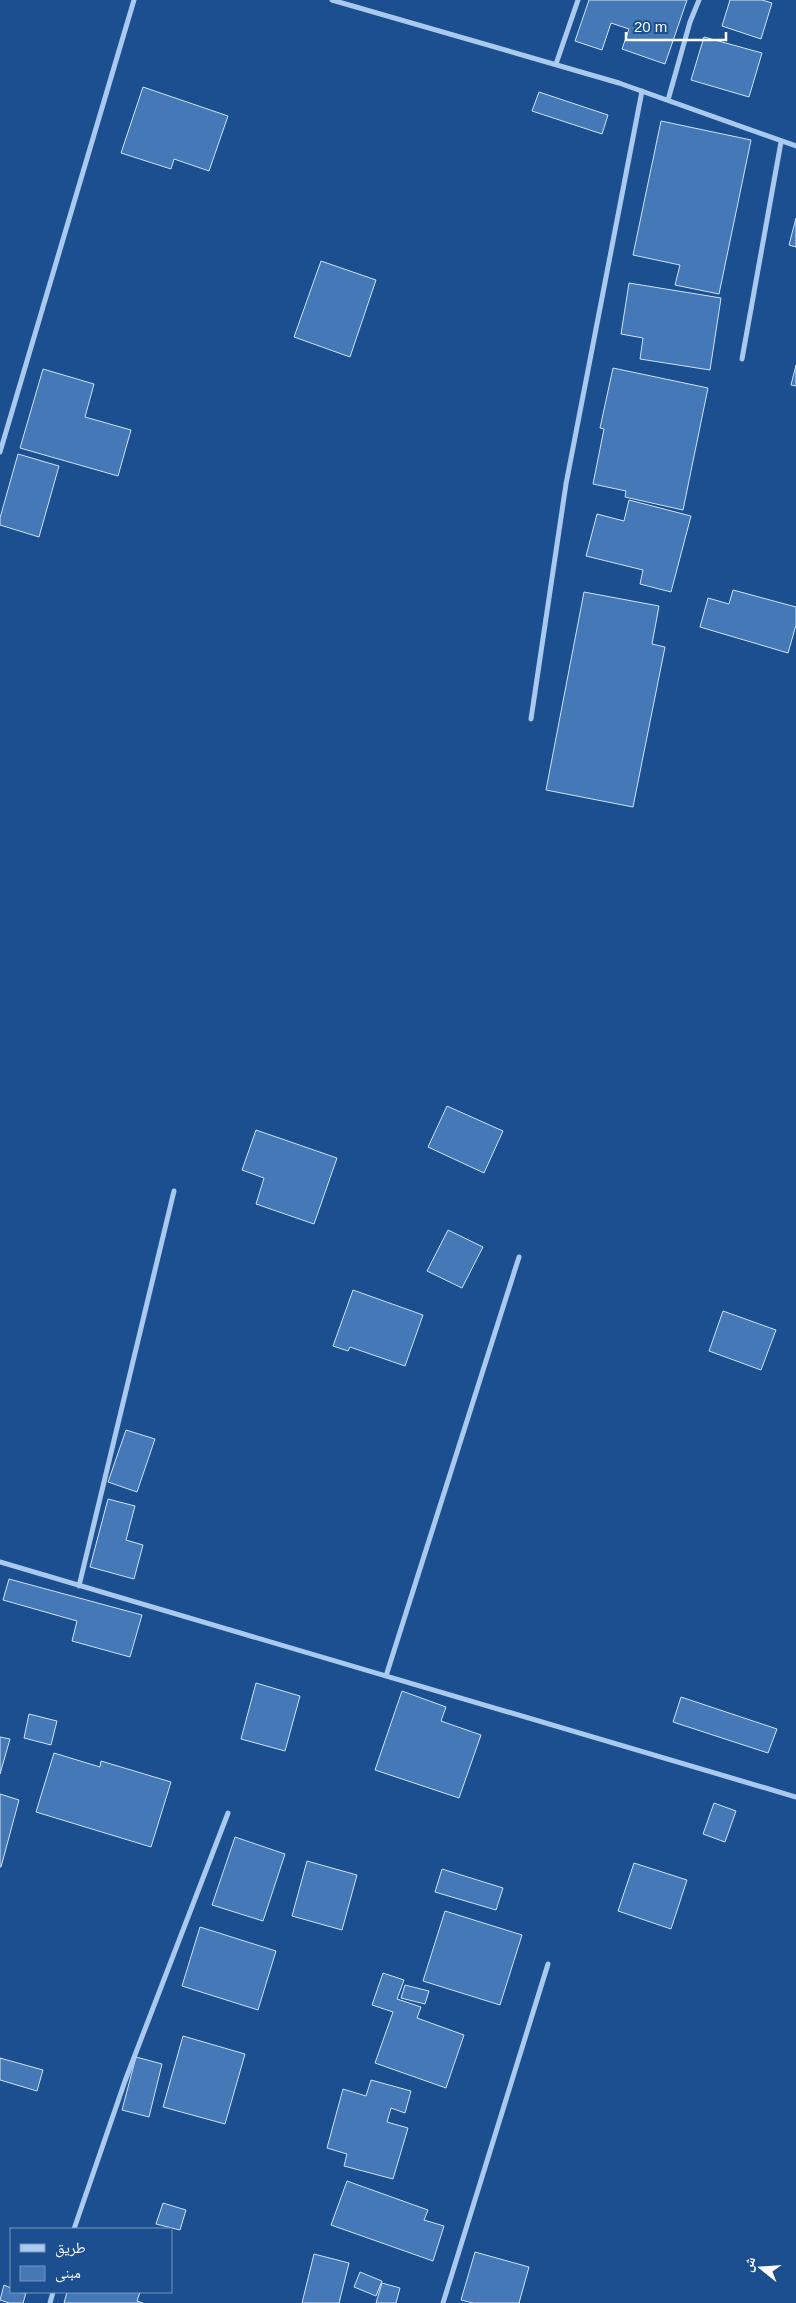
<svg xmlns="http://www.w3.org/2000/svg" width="796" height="2303" font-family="Helvetica,'Noto Naskh Arabic',sans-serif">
	<rect width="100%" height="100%" fill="#1b4f8f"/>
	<path fill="#4478b7" stroke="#cfe3fa" d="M589,0H687L665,64L622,49L629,29L611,23L602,50L575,41Z
		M730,0H762L772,3L761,39L722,26Z
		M704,37L762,53L749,97L691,80Z
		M143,87L228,116L209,171L174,159L171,169L121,153Z
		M539,92L608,115L602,134L532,111Z
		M661,121L751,140L719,294L675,285L680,265L633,255Z
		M796,218V247L789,245Z
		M321,261L376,280L350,357L294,337Z
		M629,283L721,298L710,370L640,359L643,338L621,334Z
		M796,365V386L791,385Z
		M613,368L708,388L683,510L625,497L626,491L593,484L604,429L600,428Z
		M43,369L94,384L85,417L131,430L118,476L20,448Z
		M18,454L59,466L39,537L0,525V518Z
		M629,500L691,516L671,592L640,584L643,570L586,556L597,514L624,521Z
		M733,590L796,607V625L788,653L700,627L708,598L729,604Z
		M584,592L659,606L652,644L665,647L633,807L546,790Z
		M447,1106L503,1131L484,1173L428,1147Z
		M256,1130L337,1158L314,1224L256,1204L264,1178L242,1170Z
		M448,1230L483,1247L462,1288L427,1271Z
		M353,1290L423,1315L405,1366L350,1347L348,1351L333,1346Z
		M723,1311L776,1330L761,1370L709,1351Z
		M126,1430L155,1439L137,1492L108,1482Z
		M108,1499L135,1506L126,1540L143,1545L134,1579L90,1567Z
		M9,1579L142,1615L130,1657L72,1641L77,1621L3,1600Z
		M256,1683L300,1696L285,1751L241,1739Z
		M402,1691L446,1707L441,1721L481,1735L459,1798L375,1770Z
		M681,1697L777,1729L768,1753L673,1722Z
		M29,1714L57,1721L51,1745L24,1738Z
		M0,1737L10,1739L0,1774Z
		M54,1753L100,1767L101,1761L171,1782L151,1847L36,1812Z
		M0,1794L19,1800L1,1867H0Z
		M714,1803L736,1811L725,1842L703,1834Z
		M235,1837L285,1854L263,1921L212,1905Z
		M307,1861L357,1875L342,1930L292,1916Z
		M634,1863L687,1880L671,1929L618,1911Z
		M442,1869L503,1888L496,1910L435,1892Z
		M445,1911L522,1935L500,2005L423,1981Z
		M200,1927L276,1951L258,2010L182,1986Z
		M383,1973L404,1980L397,1999L421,2007L417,2018L464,2035L446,2088L375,2063L393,2012L372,2005Z
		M405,1985L429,1991L425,2004L401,1998Z
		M183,2036L245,2054L225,2124L163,2107Z
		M136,2057L162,2064L149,2117L122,2110Z
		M0,2058L43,2070L37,2091L0,2080Z
		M371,2080L411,2091L405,2113L391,2108L387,2122L408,2128L393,2179L344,2166L347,2154L327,2148L343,2089L366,2096Z
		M347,2181L428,2210L424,2220L444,2226L433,2261L331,2225Z
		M163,2203L186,2210L180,2230L156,2224Z
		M475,2252L529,2267L519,2303H473L461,2300Z
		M314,2254L349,2263L339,2303H302Z
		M360,2272L382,2281L376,2296L354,2287Z
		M382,2283L400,2288L396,2303H376Z
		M4,2285L11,2288V2292L26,2293L23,2303H9L0,2300Z
		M67,2292H140L137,2301L143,2303H64Z"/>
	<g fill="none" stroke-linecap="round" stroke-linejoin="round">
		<path stroke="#a9c9ee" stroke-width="5" d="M332,0L619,83L796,146
			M556,64L578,0
			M668,100L690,22L699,0
			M742,359L781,142
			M0,452L134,0
			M531,719L566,484L642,91
			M0,1562L796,1797
			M79,1586L174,1191
			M386,1676L519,1257
			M74,2229L125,2081L228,1813
			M50,2303L53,2292
			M443,2303L548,1964"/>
	</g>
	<rect x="10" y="2228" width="162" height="65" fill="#1b4f8f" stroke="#7695bc"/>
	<rect x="20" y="2244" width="25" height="8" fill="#a9c9ee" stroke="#7695bc"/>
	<text x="55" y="2253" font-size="15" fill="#ffffff">طريق</text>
	<rect x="20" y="2266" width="25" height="15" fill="#4478b7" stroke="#7695bc"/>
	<text x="55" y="2278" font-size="15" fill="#ffffff">مبنى</text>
	<g transform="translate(761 2268) rotate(287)" stroke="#1b4f8f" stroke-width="4" paint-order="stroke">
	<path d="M0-4L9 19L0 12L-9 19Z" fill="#ffffff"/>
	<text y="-8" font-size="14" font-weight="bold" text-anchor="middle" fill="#ffffff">ش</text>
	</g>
	<path d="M626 32v8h100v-8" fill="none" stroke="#ffffff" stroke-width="2.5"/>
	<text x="634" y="32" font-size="15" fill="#ffffff" stroke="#1b4f8f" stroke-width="4" paint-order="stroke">20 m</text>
</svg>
